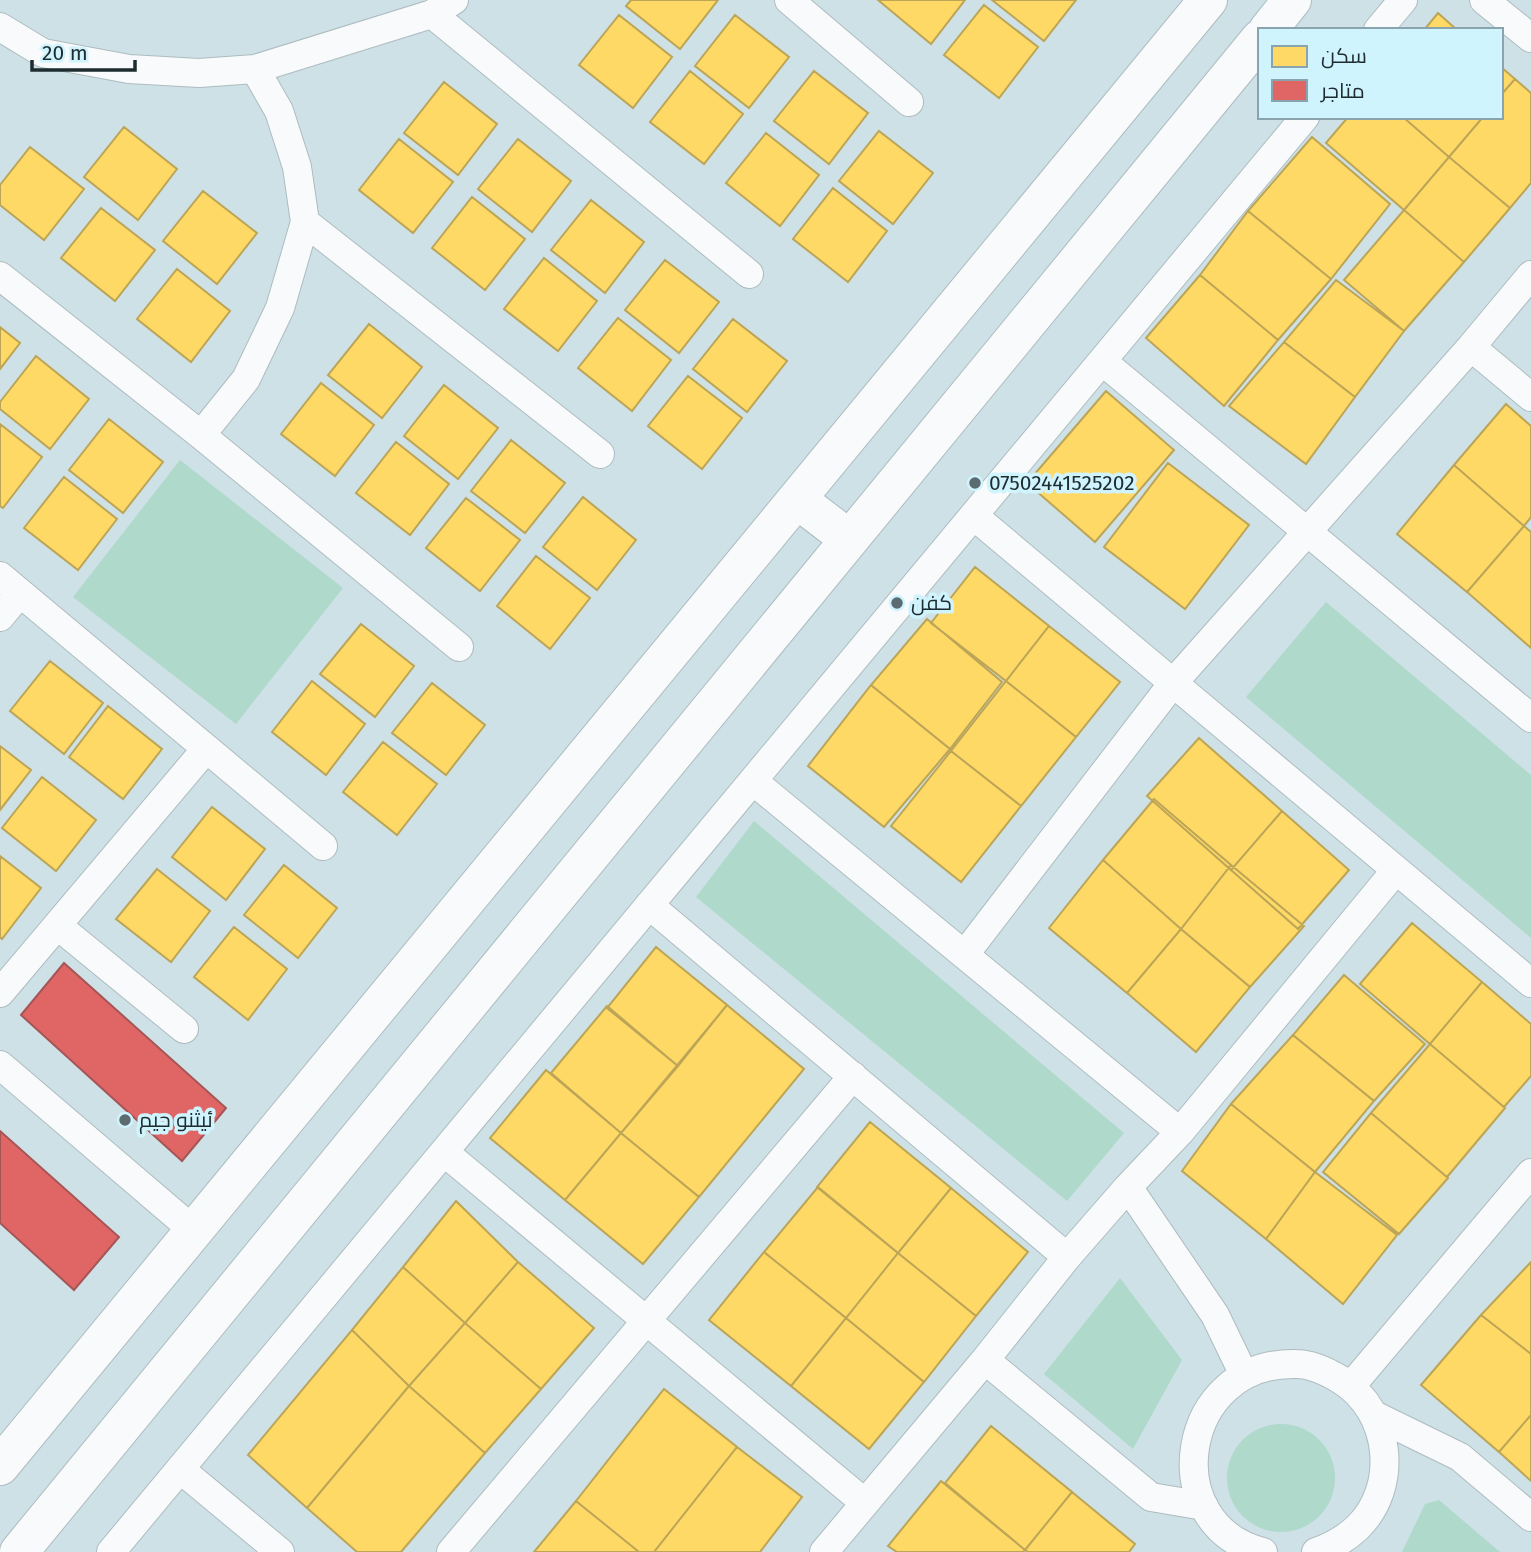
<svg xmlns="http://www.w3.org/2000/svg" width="1531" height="1552" font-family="'Fira Sans',Cairo,sans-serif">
	<rect width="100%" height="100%" fill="#cee1e6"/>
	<path fill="#afd9cb" d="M180,460L343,588L236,724L73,597Z
		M1326,602L1531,775V938L1246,697Z
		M754,821L1124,1133L1067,1201L696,897Z
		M1120,1278L1182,1360L1133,1449L1044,1374Z
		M1227 1478a54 54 0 1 1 108 0a54 54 0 1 1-108 0Z
		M1439,1500L1500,1552H1402L1425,1504Z"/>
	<path fill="#ffd966" stroke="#bca556" stroke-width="2" d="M631,0H718L680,49L626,6Z
		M878,0H965L931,44Z
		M992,0H1076L1044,41Z
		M984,5L1038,47L999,98L944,55Z
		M1438,13L1457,30H1424Z
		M619,15L672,57L633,108L579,65Z
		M735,15L789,57L749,108L695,66Z
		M1501,67L1515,79L1501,95Z
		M690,71L743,114L704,164L650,122Z
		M814,71L868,113L829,164L774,121Z
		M1515,79L1531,93V183L1510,208L1449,157L1483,117H1501V95Z
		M444,82L497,124L458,175L404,133Z
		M1348,117H1403L1449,157L1404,210L1326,143Z
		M1403,117H1483L1449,157Z
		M124,127L177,169L138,220L84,177Z
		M879,131L933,173L893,224L839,181Z
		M766,133L819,175L780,226L726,183Z
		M1312,137L1390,204L1331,279L1248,211Z
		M399,139L453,182L413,233L359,190Z
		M518,139L571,181L532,232L478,189Z
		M30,147L84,189L44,240L0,205V185Z
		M1449,157L1510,208L1464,262L1404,210Z
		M833,188L887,231L848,282L793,239Z
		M203,191L257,233L217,284L163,241Z
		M472,197L525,239L485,290L432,248Z
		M591,200L644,242L605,293L551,250Z
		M101,208L155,250L115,301L61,258Z
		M1404,210L1464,262L1404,331L1344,280Z
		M1248,211L1331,279L1278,340L1200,275Z
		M544,258L597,301L558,351L504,309Z
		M665,260L719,302L679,353L625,310Z
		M177,269L230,311L191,362L137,319Z
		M1200,275L1278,340L1224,406L1146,338Z
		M1336,280L1404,331L1355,397L1284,342Z
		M618,318L671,360L632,411L578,368Z
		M733,319L787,361L747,412L693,369Z
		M369,324L422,367L382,418L328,375Z
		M0,327L20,343L0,369Z
		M1284,342L1355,397L1306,464L1229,406Z
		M36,356L89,399L50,449L0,409V402Z
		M688,376L742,418L702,469L648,426Z
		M321,383L374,425L335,476L281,434Z
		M444,385L498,428L458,479L404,436Z
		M1106,391L1174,450L1095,542L1027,483Z
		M1506,404L1531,426V517L1524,526L1454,465Z
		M109,419L163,462L123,513L69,470Z
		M0,424L42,457L3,508L0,506Z
		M511,440L565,483L525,533L471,491Z
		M396,442L449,484L410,535L356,493Z
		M1168,463L1249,525L1185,609L1104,547Z
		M1454,465L1524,526L1467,592L1397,534Z
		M64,477L117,519L78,570L24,528Z
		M583,497L636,540L597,590L543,547Z
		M466,498L520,540L480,591L426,548Z
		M1524,526L1531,532V648L1467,592Z
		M536,556L590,598L550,649L497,606Z
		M975,567L1049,626L1006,681L931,623Z
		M927,619L1002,682L950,749L871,685Z
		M361,624L414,666L375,717L320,674Z
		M1049,626L1120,682L1076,737L1006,681Z
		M50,661L103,703L64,754L10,711Z
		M312,681L365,724L326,775L272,732Z
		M1006,681L1076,737L1021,806L951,751Z
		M432,683L485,725L446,775L392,733Z
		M871,685L950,749L884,827L808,766Z
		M108,706L162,749L123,799L69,757Z
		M1199,738L1282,811L1231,870L1147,796Z
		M383,742L437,784L397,835L343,792Z
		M0,746L31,770L0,810Z
		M951,751L1021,806L961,882L891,826Z
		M42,777L96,820L56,871L2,828Z
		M1154,799L1231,865L1181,929L1103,860Z
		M212,807L265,849L226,900L172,857Z
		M1282,811L1349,870L1298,929L1231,870Z
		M0,856L41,888L2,939L0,937Z
		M1103,860L1181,929L1127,993L1049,928Z
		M284,865L337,908L298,958L244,915Z
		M1231,865L1304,926L1250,987L1181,929Z
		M157,869L210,911L171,962L116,919Z
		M1412,923L1482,982L1430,1044L1360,984Z
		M234,927L287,969L248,1020L194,977Z
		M1181,929L1250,987L1196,1052L1127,993Z
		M656,947L727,1005L678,1066L607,1008Z
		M1344,975L1425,1044L1374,1101L1293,1035Z
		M1482,982L1531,1024V1076L1504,1107L1430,1044Z
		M727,1005L804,1069L699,1197L621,1133Z
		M607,1006L678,1066L621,1133L551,1073Z
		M1293,1035L1374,1101L1315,1172L1231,1104Z
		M1430,1044L1505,1108L1447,1177L1371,1113Z
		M546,1070L621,1133L565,1200L490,1138Z
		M1231,1104L1315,1172L1266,1239L1182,1171Z
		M1371,1113L1448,1178L1399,1234L1323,1172Z
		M870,1122L951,1188L898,1253L817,1187Z
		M621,1133L699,1197L643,1264L565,1200Z
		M1315,1172L1397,1235L1343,1304L1266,1239Z
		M818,1187L898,1253L846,1318L764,1252Z
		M951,1188L1028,1252L976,1316L898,1253Z
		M456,1201L518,1262L465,1323L403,1267Z
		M764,1252L846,1318L791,1386L709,1320Z
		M898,1253L976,1316L924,1382L846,1318Z
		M518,1262L594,1328L541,1389L465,1323Z
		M1531,1262V1354L1481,1315Z
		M403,1267L465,1323L409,1386L352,1330Z
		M1481,1315L1531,1354V1415L1499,1452L1421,1385Z
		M846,1318L924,1382L869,1449L791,1386Z
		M465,1323L541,1389L485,1453L409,1386Z
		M352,1330L409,1386L307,1508L248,1455Z
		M409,1386L485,1453L401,1552H357L307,1508Z
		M664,1389L737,1447L654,1552H639L576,1501Z
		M1531,1415V1481L1499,1452Z
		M991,1426L1072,1492L1025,1550L945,1483Z
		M737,1447L802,1497L760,1552H654Z
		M941,1481L1025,1550L1023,1552H897L888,1546Z
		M1072,1492L1135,1544L1129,1552H1028L1025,1550Z
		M576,1501L639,1552H534Z"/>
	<path fill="#e06666" stroke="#a65556" stroke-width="2" d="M64,963L226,1108L182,1161L21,1015Z
		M0,1131L119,1237L74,1290L0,1223Z"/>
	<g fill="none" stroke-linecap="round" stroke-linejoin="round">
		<defs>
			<path id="street" d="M789,0L909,102
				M1484,0L1531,38
				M432,14L749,274
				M0,27L43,53L129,69L199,73L255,69L432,14L454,0
				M1378,30L1403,0
				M305,222L600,454
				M0,276L201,435L459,647
				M1471,347L1531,397
				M1102,361L1531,718
				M201,435L246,379L280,308L305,222L297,167L279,111L255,69
				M974,516L1531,983
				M0,576L323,846
				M0,617L20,593
				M753,781L1180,1132
				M649,905L1067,1257
				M58,926L184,1029
				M965,954L1173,683L1471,347L1531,275
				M0,993L206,749
				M0,1065L193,1230
				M444,1152L865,1503
				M1128,1187L1215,1315L1244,1375
				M985,1360L1151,1497L1204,1506
				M1351,1386L1531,1173
				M1374,1415L1460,1457L1531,1517
				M180,1469L280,1552
				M111,1552L1305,117
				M451,1552L853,1076
				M824,1552L985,1360L1067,1257L1128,1187L1180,1132L1396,870
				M1263,1552C1155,1525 1179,1361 1296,1364C1312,1364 1328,1372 1341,1380C1391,1411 1400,1487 1357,1528C1345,1539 1331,1547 1316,1552"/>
			<path id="secondary" d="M1268,30L1292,0
				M798,500L849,539
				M0,1466L1208,0
				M19,1552L1260,39"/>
		</defs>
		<use href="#street" stroke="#adbcc0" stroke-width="30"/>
		<use href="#secondary" stroke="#adbcc0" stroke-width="40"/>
		<use href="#street" stroke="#f8fafb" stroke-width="28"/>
		<use href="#secondary" stroke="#f8fafb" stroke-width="38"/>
	</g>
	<g fill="#5c6b70" stroke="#d0f4fe" stroke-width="2.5">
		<circle cx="975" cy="483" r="7"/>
		<circle cx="897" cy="603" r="7"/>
		<circle cx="125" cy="1120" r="7"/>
	</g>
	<g text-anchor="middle" stroke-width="7" stroke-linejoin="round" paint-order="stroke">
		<g font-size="21" fill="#1e2c30" stroke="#d0f4fe" text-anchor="start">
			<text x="989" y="490">07502441525202</text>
			<text x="911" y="610">كفن</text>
			<text x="139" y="1127">ئيثنو جيم</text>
		</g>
	</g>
	<rect x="1258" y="28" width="245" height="91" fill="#d0f4fe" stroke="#89a4ac" stroke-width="2"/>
	<rect x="1272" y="46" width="35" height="21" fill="#ffd966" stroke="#89a4ac" stroke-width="2"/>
	<text x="1321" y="63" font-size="21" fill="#1e2c30">سكن</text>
	<rect x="1272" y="80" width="35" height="21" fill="#e06666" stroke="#89a4ac" stroke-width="2"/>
	<text x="1321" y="98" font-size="21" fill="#1e2c30">متاجر</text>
	<path d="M32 60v10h103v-10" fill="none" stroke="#1e2c30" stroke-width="3.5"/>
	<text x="42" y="60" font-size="21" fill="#1e2c30" stroke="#d0f4fe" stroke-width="5" paint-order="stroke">20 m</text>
</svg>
